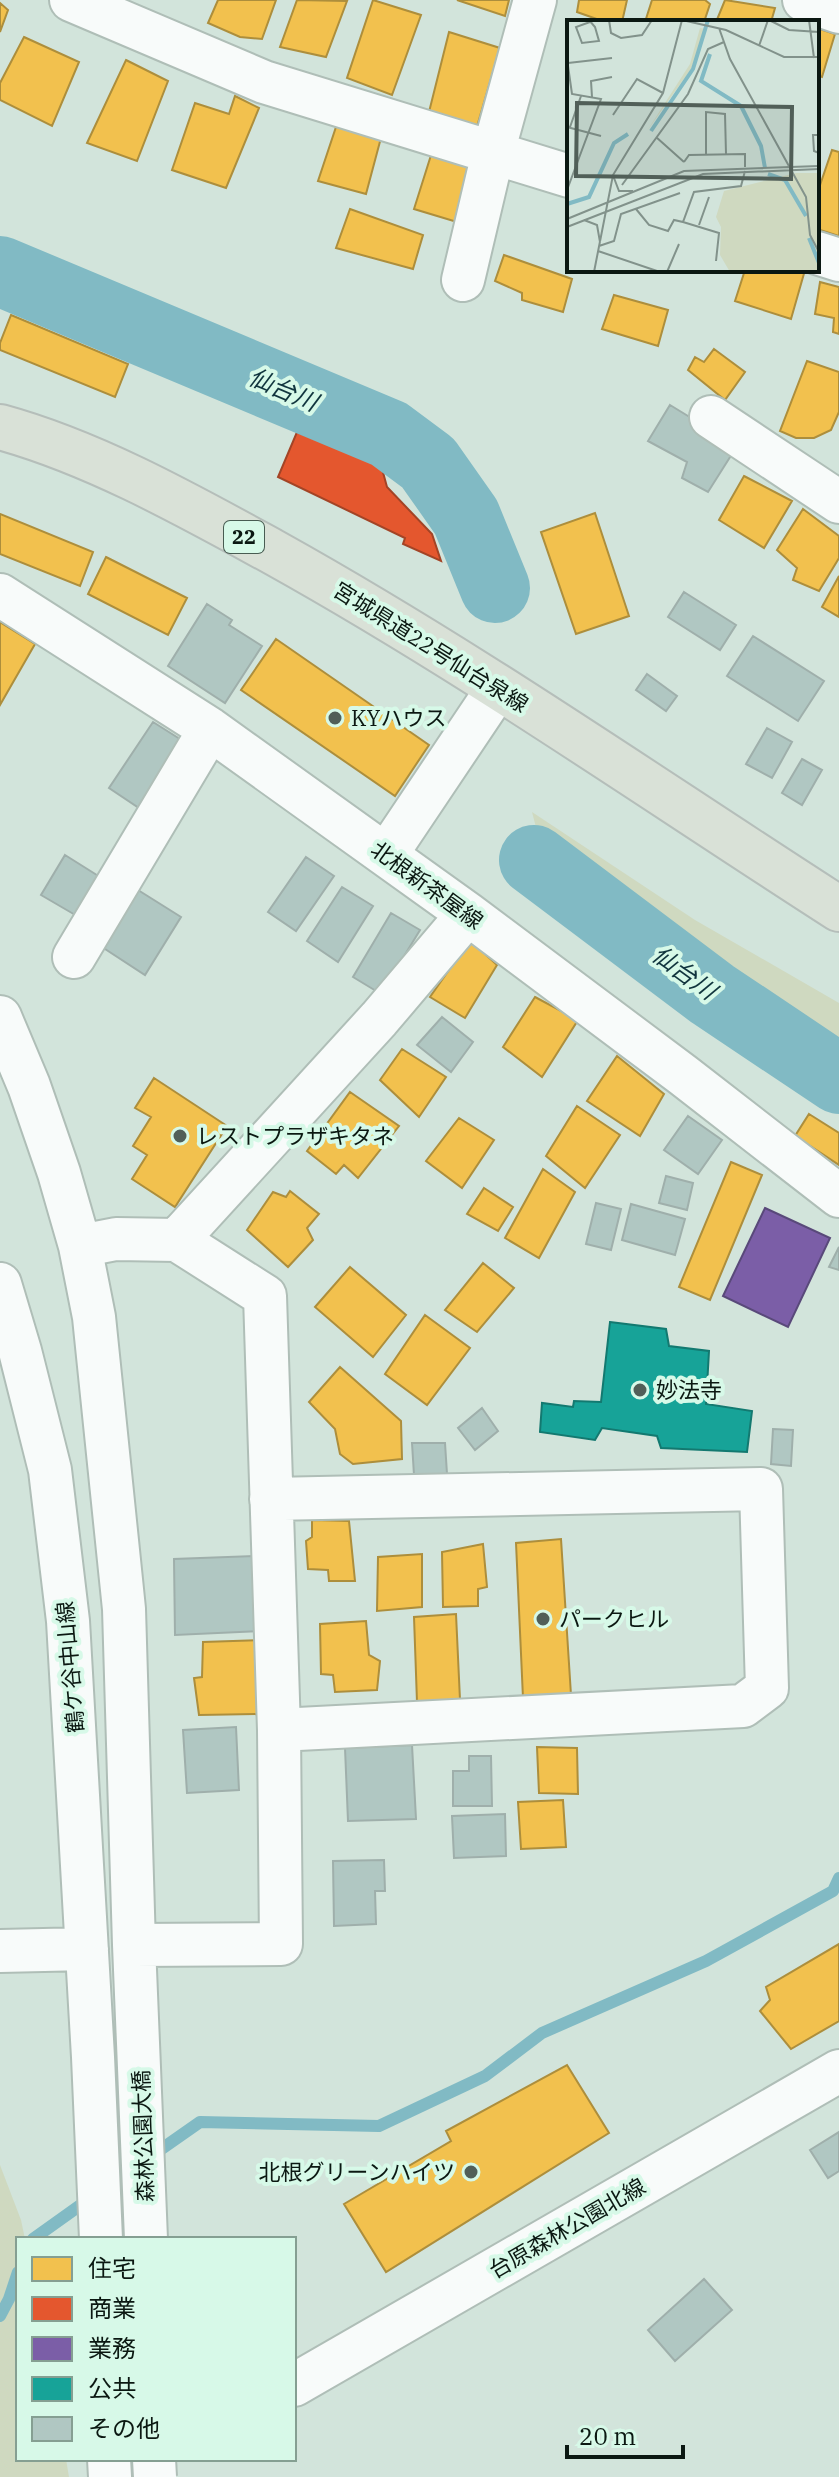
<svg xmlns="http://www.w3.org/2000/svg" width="839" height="2477" font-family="'IBM Plex Serif','Noto Sans JP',serif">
	<rect width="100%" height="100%" fill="#d2e4db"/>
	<path fill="#cfd9c0" d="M532,812L695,920L839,1003V1066L718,984L544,858Z
		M0,2165L21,2220L25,2239H18V2459H66L69,2477H0Z"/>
	<path fill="#f2c14e" stroke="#ad8e3c" stroke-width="2" d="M218,0H276L262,39L240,37L208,23Z
		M297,0L347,1L326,57L280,47Z
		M373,0L421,15L392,95L347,78Z
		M457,0H509L505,16Z
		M579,0H627L622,22H605L577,12Z
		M652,0H705L710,4L704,22H645Z
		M725,0L775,8L771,22H716Z
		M0,3L8,10L0,32Z
		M817,28L835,34L822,77L817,75Z
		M449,32L500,48L476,130L428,116Z
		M24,37L79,62L52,126L0,100V83Z
		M126,60L168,81L137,161L87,143Z
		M235,96L259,108L226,188L172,170L195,103L229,114Z
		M337,124L382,134L366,194L318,181Z
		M832,150L839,152V236L817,229V194Z
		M432,152L476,166L457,222L414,209Z
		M350,209L423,235L413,269L336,248Z
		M504,255L572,279L563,312L522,300V293L495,281Z
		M745,270H805L791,319L735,301Z
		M820,282L839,287V334L833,332L834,318L815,314Z
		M614,295L668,310L658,346L602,329Z
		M11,315L128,364L115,397L0,350V343Z
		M714,349L745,372L725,400L688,370L695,357L704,362Z
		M807,361L839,372V412L831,430L814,438H796L780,431Z
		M744,476L792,501L764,548L719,520Z
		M803,509L839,536V558L819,591L793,580L797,568L777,550Z
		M595,513L629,616L576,634L541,532Z
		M0,514L93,552L80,586L0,554Z
		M106,557L187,598L168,635L88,594Z
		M839,576V617L822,607Z
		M0,622L35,644L0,705Z
		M276,639L429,745L395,796L241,690Z
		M470,940L497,965L465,1018L430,997Z
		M535,997L578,1020L542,1077L503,1047Z
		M402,1049L446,1077L419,1117L380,1080Z
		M617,1056L664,1094L640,1136L587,1101Z
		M154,1078L227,1126L175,1207L132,1179L147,1155L133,1146L151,1117L135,1108Z
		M350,1092L399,1126L358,1178L344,1165L336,1174L307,1151Z
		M577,1106L620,1135L585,1188L546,1156Z
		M809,1114L839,1133V1165L795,1136Z
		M459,1118L494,1140L462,1188L426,1161Z
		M731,1162L762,1175L710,1300L679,1287Z
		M543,1169L575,1192L539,1258L505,1238Z
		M484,1188L513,1207L498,1231L467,1214Z
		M290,1191L319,1214L307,1228L313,1240L288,1267L247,1230L273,1192L286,1197Z
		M483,1263L514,1288L477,1332L445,1310Z
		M350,1267L406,1315L373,1357L315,1307Z
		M425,1315L470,1348L427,1405L385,1374Z
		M340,1367L401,1421L402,1459L353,1464L340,1454L335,1429L309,1402Z
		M312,1520L349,1521L355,1581H329L328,1570L308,1569L306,1541L312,1537Z
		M561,1539L571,1695L523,1698L516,1543Z
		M483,1544L487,1587L478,1589V1606L443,1607L442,1552Z
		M422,1554V1607L377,1611L378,1557Z
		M456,1614L460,1700L417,1702L414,1617Z
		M366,1621L369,1655L380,1661L377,1690L335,1692L333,1675L321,1674L320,1624Z
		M262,1640V1714L199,1715L194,1678L202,1677L203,1642Z
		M537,1747L577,1748L578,1794L539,1793Z
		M563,1800L566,1847L521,1849L518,1802Z
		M839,1944V2021L791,2049L760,2011L770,2000L766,1987Z
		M567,2065L609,2133L386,2272L344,2204L451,2141L446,2131Z"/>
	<path fill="#e4572e" stroke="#a34426" stroke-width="2" d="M297,432L381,465L387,487L432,534L441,561L403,544L405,538L278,477Z"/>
	<path fill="#7b5ea7" stroke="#59497a" stroke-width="2" d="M765,1208L830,1238L788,1327L723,1296Z"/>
	<path fill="#17a398" stroke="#137970" stroke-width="2" d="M610,1322L666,1329L669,1346L709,1351L706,1404L752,1411L747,1452L661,1448L657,1436L602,1428L595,1440L540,1432L542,1403L573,1407L574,1401L601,1402Z"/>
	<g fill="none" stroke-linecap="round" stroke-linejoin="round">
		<path stroke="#81bac4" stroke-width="12" d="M150,2157L200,2122L379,2126L485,2076L542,2033L706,1961L833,1891L839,1878
			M33,2239L89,2199
			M0,2316L9,2299L18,2272"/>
		<path stroke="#81bac4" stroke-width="70" d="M0,271L389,434L428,463L466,517L495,588
			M534,860L712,994L839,1079"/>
	</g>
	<path fill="#b0c7c2" stroke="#9fafab" stroke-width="2" d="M670,405L737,446L708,492L682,478L687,462L648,441Z
		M684,592L736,625L720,650L668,617Z
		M207,604L232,620L229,625L262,646L225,703L168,666Z
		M753,636L824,681L798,721L727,676Z
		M647,674L677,696L666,711L636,690Z
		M153,722L183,741L139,808L109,788Z
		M767,728L792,742L772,778L746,764Z
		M802,759L822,770L802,805L782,793Z
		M65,855L100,877L77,916L41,895Z
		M306,857L334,876L296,931L268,912Z
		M342,887L373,906L338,962L307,941Z
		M138,890L181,917L145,975L102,947Z
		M391,913L420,930L381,994L353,977Z
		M442,1017L473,1042L451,1072L417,1045Z
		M688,1116L722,1140L698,1174L664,1150Z
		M666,1176L693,1183L687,1210L659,1203Z
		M596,1203L621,1209L611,1250L586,1244Z
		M631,1204L685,1219L675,1255L622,1240Z
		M839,1247V1270L829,1267Z
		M482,1408L498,1431L475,1450L458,1428Z
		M773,1429L793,1430L791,1466L771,1464Z
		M412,1443H445L447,1474L414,1475Z
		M254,1556L260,1631L175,1635L174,1559Z
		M236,1727L239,1790L187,1793L183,1730Z
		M412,1745L416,1819L348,1821L345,1748Z
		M469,1756H491L492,1806H453V1771H469Z
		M505,1814L506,1856L454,1858L452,1816Z
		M384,1860L385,1891H375L376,1924L334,1926L333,1861Z
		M839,2132V2171L828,2178L810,2150Z
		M704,2279L732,2310L675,2361L648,2330Z"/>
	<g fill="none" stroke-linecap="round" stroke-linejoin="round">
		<defs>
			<path id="minor" d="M71,0L264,82L569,176
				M804,0L839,12
				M817,253L839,260
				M463,280L493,153L535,0
				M711,417L839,502
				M0,595L210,729L468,914L683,1075L839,1196
				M386,855L498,688
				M74,957L210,729
				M0,1017L29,1086L59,1173L80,1246L94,1317L124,1609L134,1945L146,2239
				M80,1246L116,1239L177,1240L379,1019L468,914
				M0,1284L20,1351L50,1470L68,1621L93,2057L101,2239
				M271,1499L761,1489L767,1688L743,1706L279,1730
				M134,1945L281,1944L279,1730L265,1296L177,1240
				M0,1951L87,1949
				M294,2385L839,2071
				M109,2459L110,2477"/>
			<path id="major" d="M0,427C95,453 189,506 275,553C469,661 652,789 839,909"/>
		</defs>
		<use href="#minor" stroke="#afbeb7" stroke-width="46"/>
		<use href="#major" stroke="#b5beba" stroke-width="48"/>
		<use href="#minor" stroke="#f8fbfa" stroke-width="42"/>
		<use href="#major" stroke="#d9e1d7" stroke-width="44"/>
		<defs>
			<path id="minor-bridge" d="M154,2459L155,2477"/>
		</defs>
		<use href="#minor-bridge" stroke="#afbeb7" stroke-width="46" stroke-linecap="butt"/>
		<use href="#minor-bridge" stroke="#f8fbfa" stroke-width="42"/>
	</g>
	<g fill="#515f58" stroke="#d7f9e8" stroke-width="3">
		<circle cx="335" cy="718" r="8"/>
		<circle cx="180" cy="1136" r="8"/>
		<circle cx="640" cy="1390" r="8"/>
		<circle cx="543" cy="1619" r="8"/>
		<circle cx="471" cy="2172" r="8"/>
	</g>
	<g text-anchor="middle" stroke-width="8" stroke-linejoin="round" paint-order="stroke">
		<rect fill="#d7f9e8" stroke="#485c52" stroke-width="2" x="224" y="521" width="40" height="32" rx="6"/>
		<g font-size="20" font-weight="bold" fill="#0b1812">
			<text x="244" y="544">22</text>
		</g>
		<g font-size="22" fill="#0b1812" stroke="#d7f9e8">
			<text transform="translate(431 647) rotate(32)" y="8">宮城県道22号仙台泉線</text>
			<text transform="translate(427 885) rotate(36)" y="8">北根新茶屋線</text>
			<text transform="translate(70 1667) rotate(-95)" y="8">鶴ケ谷中山線</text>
			<text transform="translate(143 2136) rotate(-92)" y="8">森林公園大橋</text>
			<text transform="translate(567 2228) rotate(-30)" y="8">台原森林公園北線</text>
		</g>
		<g font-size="22" fill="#0b1812" stroke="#d7f9e8" text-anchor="start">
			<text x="351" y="726">KYハウス</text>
			<text x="196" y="1144">レストプラザキタネ</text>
			<text x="656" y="1398">妙法寺</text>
			<text x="559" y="1627">パークヒル</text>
			<text x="455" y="2180" text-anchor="end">北根グリーンハイツ</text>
		</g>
		<g font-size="24" font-style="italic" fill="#11353e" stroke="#d7f9e8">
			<text transform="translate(283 390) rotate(23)" y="8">仙台川</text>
			<text transform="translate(684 973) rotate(36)" y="8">仙台川</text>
		</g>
	</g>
	<g transform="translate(567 20)">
		<rect width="252" height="252" fill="#d2e4db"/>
		<path d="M133,8L139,9L124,49L80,111L123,44ZM229,153H252V252H163L153,235L154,207L149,197L157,171Z" fill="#cfd9c0"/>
		<path fill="none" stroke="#81bac4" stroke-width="4" d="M143,34L134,61L174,86L194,126L198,148M84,111L126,49L141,0M201,154L218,160L239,196M0,184L22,177L47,123L61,114M242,218L252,243"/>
		<path fill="none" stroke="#82928b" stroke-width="2" d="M22,0L28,7L32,21L15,23L9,7L23,2M42,0L44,13L54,18L75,15L85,0M115,0L159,10L217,37H252M202,0L222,10L252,12M242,0L247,38M152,8L163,39L239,177L243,215L252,232M192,26L201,0M0,39L5,74L34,79L0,170M1,43L45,38M25,77L24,61L45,57M46,95L70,59L96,73M0,107L34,116M3,107L14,76M252,115H246L247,131L252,133M89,117L117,142M139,134V92L158,94L159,134M117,142L122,135L178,134V147M47,158L52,171H66M55,165L121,74L141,29L157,22M69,189L82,205L101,211L107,200L116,202L127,172L174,166L178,151M0,199L117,151L252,146M17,200L30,205L33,222M116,202L152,213L149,241M132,205L142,177M0,207L136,154L252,149M32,226L47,221L54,194L113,173M31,231L93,252M27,252L46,155L96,73L115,0M100,252L112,224"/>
		<path fill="#515f58" fill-opacity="0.15" stroke="#515f58" stroke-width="4" d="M10,83L225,87L224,159L9,156Z"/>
		<rect width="252" height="252" fill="none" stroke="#0b1812" stroke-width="4"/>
	</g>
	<rect x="16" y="2237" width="280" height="224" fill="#d7f9e8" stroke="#859f92" stroke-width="2"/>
	<rect x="32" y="2257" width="40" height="24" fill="#f2c14e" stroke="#859f92" stroke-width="2"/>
	<text x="88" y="2277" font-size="24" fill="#0b1812">住宅</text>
	<rect x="32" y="2297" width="40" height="24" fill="#e4572e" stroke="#859f92" stroke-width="2"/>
	<text x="88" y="2317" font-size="24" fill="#0b1812">商業</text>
	<rect x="32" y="2337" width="40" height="24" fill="#7b5ea7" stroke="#859f92" stroke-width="2"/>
	<text x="88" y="2357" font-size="24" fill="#0b1812">業務</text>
	<rect x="32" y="2377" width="40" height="24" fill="#17a398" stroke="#859f92" stroke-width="2"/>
	<text x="88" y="2397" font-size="24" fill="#0b1812">公共</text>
	<rect x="32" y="2417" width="40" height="24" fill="#b0c7c2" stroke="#859f92" stroke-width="2"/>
	<text x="88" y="2437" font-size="24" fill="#0b1812">その他</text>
	<path d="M567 2445v12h116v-12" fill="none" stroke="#0b1812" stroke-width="4"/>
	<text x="579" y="2445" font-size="24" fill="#0b1812" stroke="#d7f9e8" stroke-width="6" paint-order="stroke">20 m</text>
</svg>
